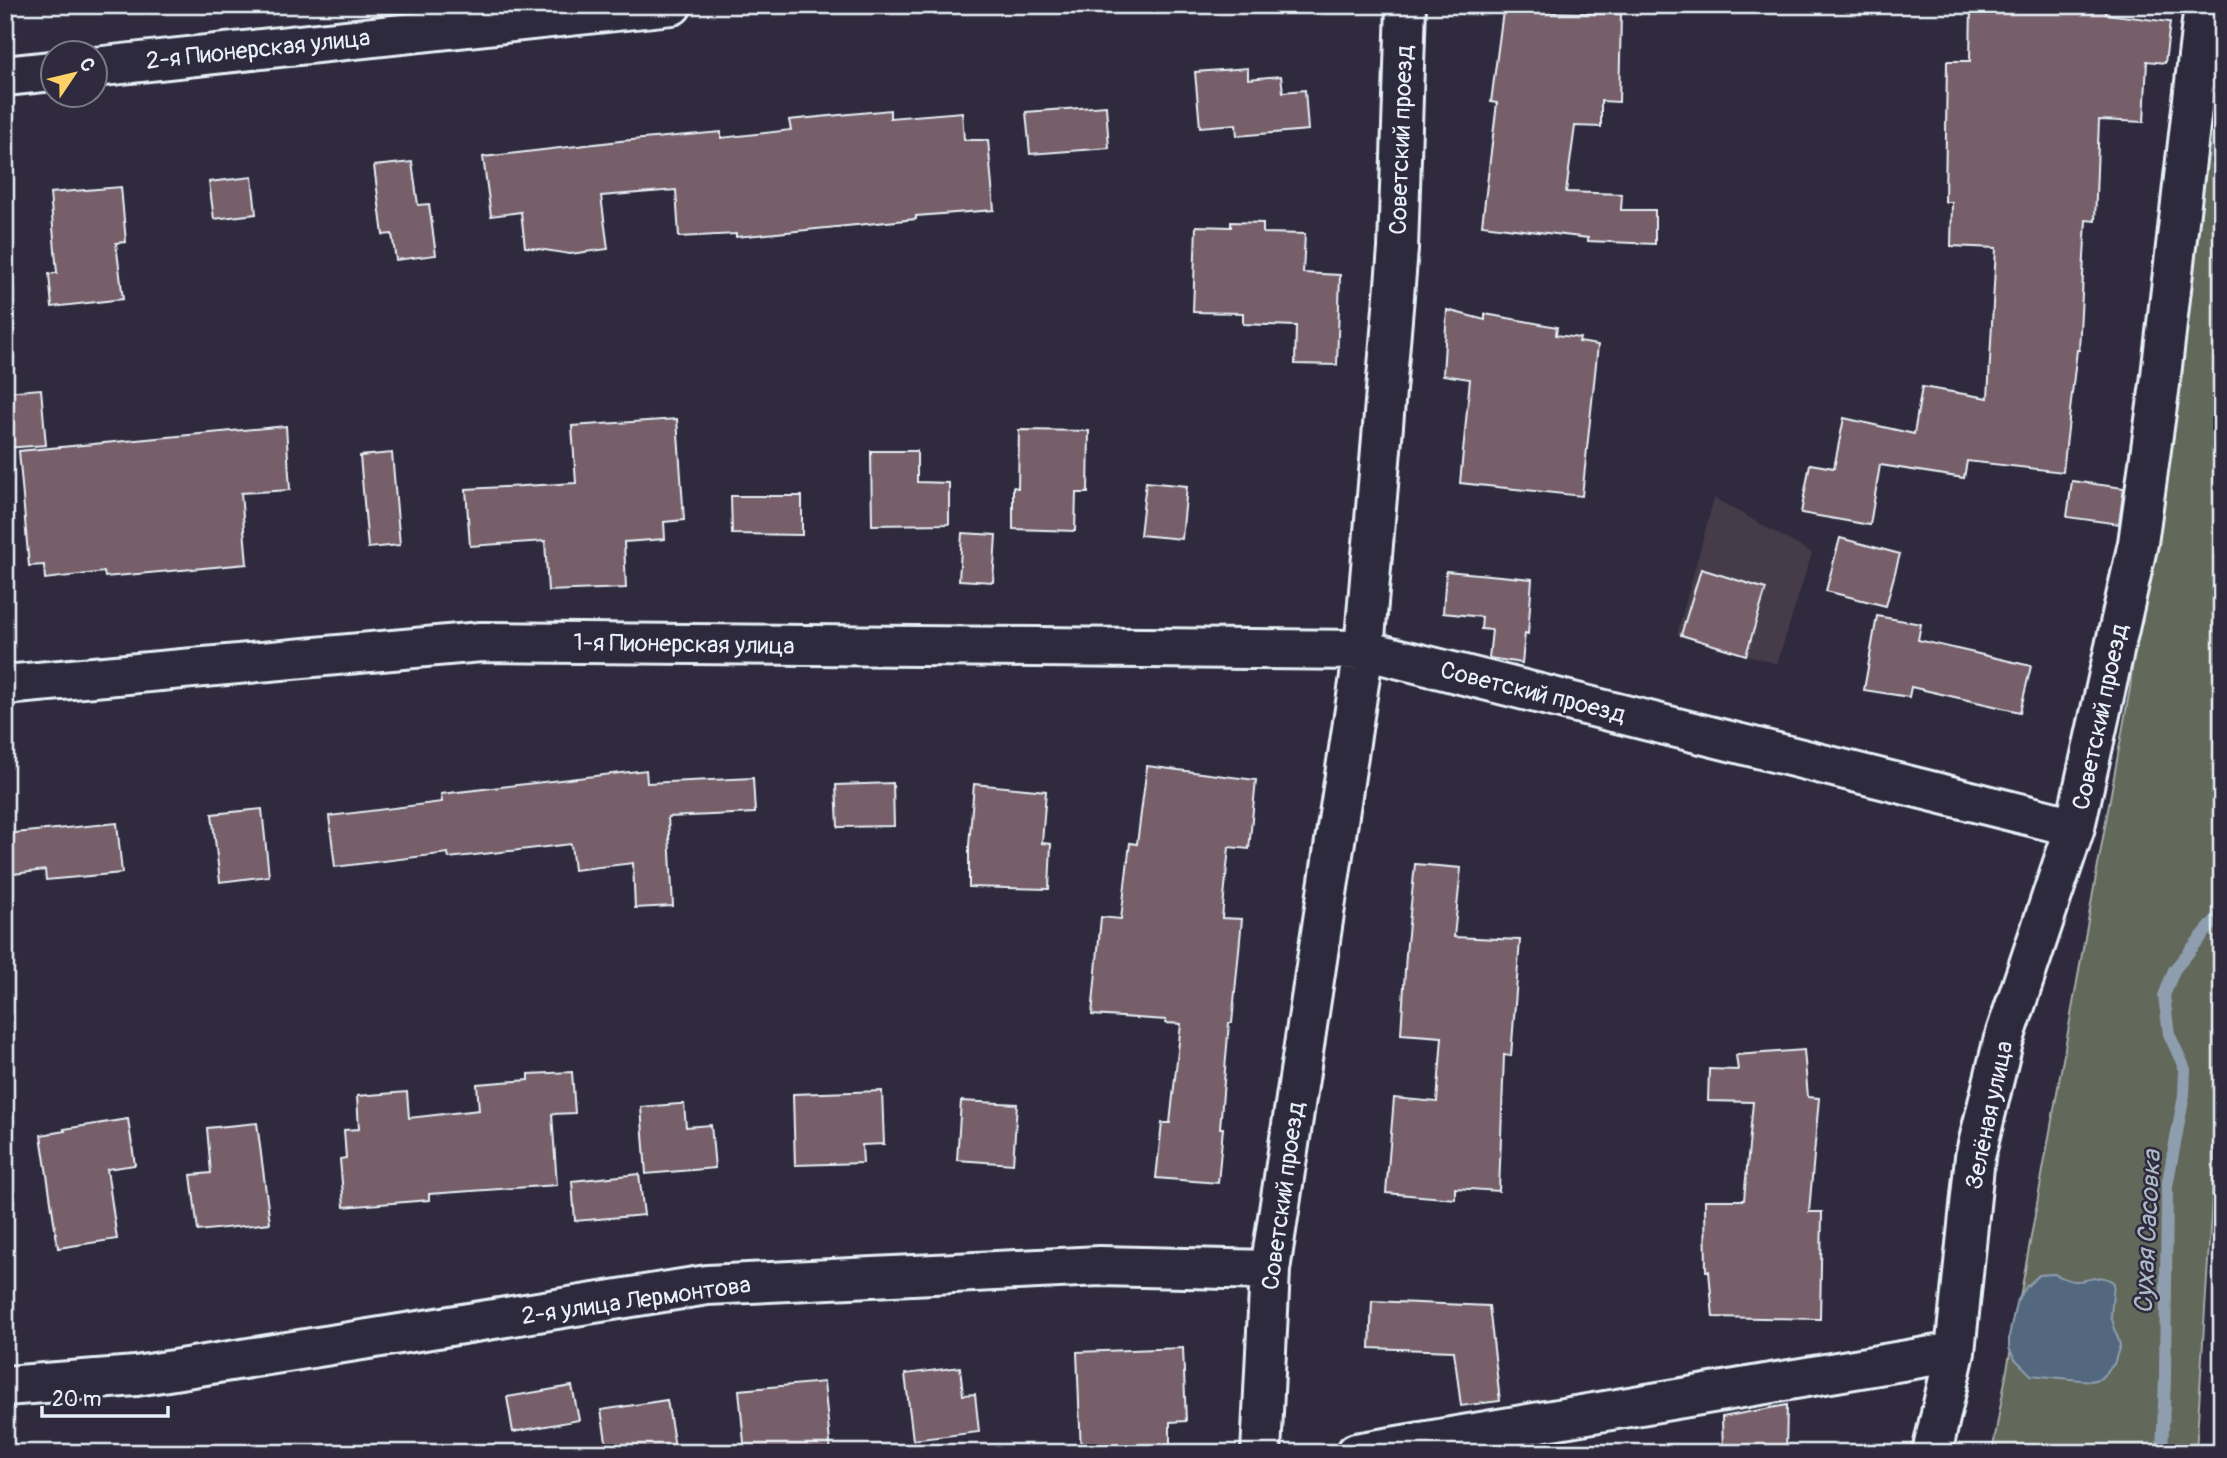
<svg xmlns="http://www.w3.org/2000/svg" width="2227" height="1458" font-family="Pangolin,sans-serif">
	<rect width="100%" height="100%" fill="#2f2a3d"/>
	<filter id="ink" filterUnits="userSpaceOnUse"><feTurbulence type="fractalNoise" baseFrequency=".0143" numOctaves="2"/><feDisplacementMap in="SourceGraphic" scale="14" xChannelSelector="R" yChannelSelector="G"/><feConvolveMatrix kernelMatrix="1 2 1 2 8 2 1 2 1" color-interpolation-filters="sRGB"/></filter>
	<g filter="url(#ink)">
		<path fill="#443a4a" d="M1714,498L1812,553L1777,664L1677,634Z"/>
		<path fill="#62675a" stroke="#a5aca9" stroke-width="2" d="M2222,5V1108L2216,1134L2196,1453H1992L2130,688L2160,384Z"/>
		<path fill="#52677e" stroke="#8e9eaf" stroke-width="2" d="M2054,1274C2060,1276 2070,1282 2076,1281C2091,1281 2100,1272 2114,1283L2111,1316L2120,1345L2114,1364L2101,1378L2091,1381L2031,1375L2014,1358L2009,1348V1336L2016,1303L2026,1287L2039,1275Z"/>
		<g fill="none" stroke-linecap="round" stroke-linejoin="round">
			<path stroke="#8e9eaf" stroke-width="12" d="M2162,1453L2165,1379L2167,1186L2184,1095L2185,1069L2169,1034L2164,996L2174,970L2222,912"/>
		</g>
		<path fill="#765f67" stroke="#e8f1f8" stroke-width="2" d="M1971,5H2107L2106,14L2170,22L2165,63L2147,61L2144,122L2099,120L2095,221L2086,220L2079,350H2077L2063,472L1967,461L1964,478L1880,465L1870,525L1801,513L1810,464L1834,468L1844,418L1914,434L1922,387L1988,398L1996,248L1951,246L1952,202H1945L1947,61H1970Z
			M1503,11L1621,14L1619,102L1601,101V127L1575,126L1566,192L1622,194L1621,210H1655V244L1588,241V238L1482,225L1497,103L1491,102Z
			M1248,68V79L1281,76L1283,92L1305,90L1308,130L1237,136L1236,124L1200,127L1195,72Z
			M1106,106L1109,148L1030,154L1026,112Z
			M890,110V118L962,112L964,140H988L994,210L916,216V219L736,237V234L679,237L676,190L601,196L608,249L570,254L525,247L521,212L491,216L483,157L620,141L721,132V138L791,130L789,120Z
			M412,162L418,205L429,204L436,255L396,260L392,234L383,235L374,166Z
			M252,177L256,214L214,219L209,182Z
			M121,187L126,242L116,243L123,299L52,307L49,274L57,273L50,193Z
			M1231,222L1263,223V233L1305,234L1303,273L1340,275L1337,365L1295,364L1296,326L1243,324V313L1193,312L1196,226L1231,227Z
			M1447,310L1485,320V314L1557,327L1556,335L1580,338L1579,342L1598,345L1582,496L1460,483L1470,379L1443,375Z
			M41,389L46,445L5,448V392Z
			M677,419L684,520L664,522L665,539L624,542L626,588L548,591L545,541L470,546L466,489L576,483L572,426Z
			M286,426L290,490L241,493L247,564L105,577L104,572L45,579L44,565L29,566L19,451Z
			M1019,430L1089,431L1088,493H1076L1075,531L1013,529V487L1018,488Z
			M871,451H917V482L949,483V524L872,525Z
			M392,453L400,545L368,548L360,456Z
			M2072,481L2124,488L2119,524L2067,517Z
			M1146,482L1187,486L1182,539L1140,535Z
			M731,496H802V535L732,534Z
			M962,533L996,535L993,582L959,580Z
			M1840,538L1900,554L1886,606L1826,591Z
			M1701,569L1766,589L1746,655L1681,635Z
			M1446,571L1532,579L1528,634L1525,633L1522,663L1489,658L1492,630L1481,629L1482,617L1443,613Z
			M1877,616L1921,624L1918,640L2031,666L2020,712L1911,687L1909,697L1864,690Z
			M1147,766L1256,780L1249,849L1229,847L1222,918L1242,919L1232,1023H1229L1220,1128H1223L1218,1183L1156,1178L1162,1123H1170L1181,1024L1166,1023V1020L1092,1015L1101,917L1121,919L1130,843L1137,844Z
			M646,770L647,783L753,778L755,813L668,817L673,906L635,908L633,863L574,870L571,844L449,858L448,853L335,867L329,816L442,802L441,794Z
			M893,783L894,826L838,827L836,785Z
			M974,784L1046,791L1042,843L1051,844L1049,889L969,887V846Z
			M262,809L269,876L220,882L212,814Z
			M117,823L122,873L46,880L45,870L5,875V834Z
			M1415,864L1461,868L1454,937L1520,940L1511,1056L1504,1055L1499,1191L1455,1188V1199L1386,1193L1394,1098L1437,1102L1442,1037L1401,1034L1406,954Z
			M1804,1050L1808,1097L1819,1098L1809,1212H1822L1820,1319L1713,1317L1709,1271H1706L1705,1200H1744L1753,1102L1708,1101L1709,1069L1738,1070L1736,1055Z
			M572,1072L575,1113L552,1114L557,1185L429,1194V1200L344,1207L340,1159L346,1158L344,1130L359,1129L357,1096L407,1092L409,1118L479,1110L477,1084L529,1080V1074Z
			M882,1091L884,1144L862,1145L863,1163L795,1165L793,1094Z
			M961,1101L1017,1104L1013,1164L957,1160Z
			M679,1104H684L686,1127L711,1125L715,1168L646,1174L641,1107Z
			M128,1119L135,1165L107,1169L117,1239L58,1248L41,1135L65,1131L64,1129Z
			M257,1123L270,1223L198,1231L191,1175L211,1173L207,1128Z
			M639,1174L644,1215L575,1221L572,1181Z
			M1372,1301L1489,1306L1500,1401L1461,1406L1454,1351L1370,1348Z
			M1183,1348L1186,1421L1170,1422V1453H1081L1077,1352Z
			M960,1367L963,1395L975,1394L979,1432L913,1440L905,1374Z
			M824,1382L831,1453H745L739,1390Z
			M572,1386L579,1420L513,1432L507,1397Z
			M667,1400L676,1453H608L601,1410Z
			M1787,1405L1786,1453H1723L1722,1417Z"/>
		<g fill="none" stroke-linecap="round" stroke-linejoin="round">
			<defs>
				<path id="minor" d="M94,67L672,5
					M5,76L52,71
					M5,685L481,642L1364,650L2075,827
					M5,1386L136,1376L707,1285L1100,1266L1270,1270
					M1261,1453L1270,1270L1364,650L1398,249L1406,5
					M1356,1453L1955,1352
					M1932,1453L1955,1352L1975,1157L2003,1042L2075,827L2138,543L2160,384L2204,5"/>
			</defs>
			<use href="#minor" stroke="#e8f1f8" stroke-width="44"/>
			<use href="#minor" stroke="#2f2a3d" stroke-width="38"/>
		</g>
	</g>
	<g text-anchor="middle" stroke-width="5" stroke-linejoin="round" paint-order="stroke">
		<g font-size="24" fill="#e8f1f8" stroke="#2f2a3d">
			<text transform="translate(258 49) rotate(-6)" y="8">2-я Пионерская улица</text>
			<text transform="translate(1401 140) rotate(-88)" y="8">Советский проезд</text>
			<text transform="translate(684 644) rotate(1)" y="8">1-я Пионерская улица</text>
			<text transform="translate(1533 692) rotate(14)" y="8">Советский проезд</text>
			<text transform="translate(2100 717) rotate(-78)" y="8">Советский проезд</text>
			<text transform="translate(1989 1115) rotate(-78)" y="8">Зелёная улица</text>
			<text transform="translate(1283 1196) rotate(-82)" y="8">Советский проезд</text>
			<text transform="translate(636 1300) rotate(-8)" y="8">2-я улица Лермонтова</text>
		</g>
		<g font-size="26" font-style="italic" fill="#acbac7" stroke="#2f2a3d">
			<text transform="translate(2147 1232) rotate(-87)" y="9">Сухая Сасовка</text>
		</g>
	</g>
	<rect width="2227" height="1458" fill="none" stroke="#2f2a3d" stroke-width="28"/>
	<rect x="14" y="14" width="2199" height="1430" fill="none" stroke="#e8f1f8" stroke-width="2.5" filter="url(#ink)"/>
	<g transform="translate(74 74) rotate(55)"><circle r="33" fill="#2f2a3d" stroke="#797a88" stroke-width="2"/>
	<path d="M0-5L12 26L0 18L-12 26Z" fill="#ffd166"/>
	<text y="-10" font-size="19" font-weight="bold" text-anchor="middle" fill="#e8f1f8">С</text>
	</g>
	<path d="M42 1406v10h126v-10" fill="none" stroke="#e8f1f8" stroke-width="3.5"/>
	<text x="52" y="1406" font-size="21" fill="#e8f1f8" stroke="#2f2a3d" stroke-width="5" paint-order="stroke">20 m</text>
</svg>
